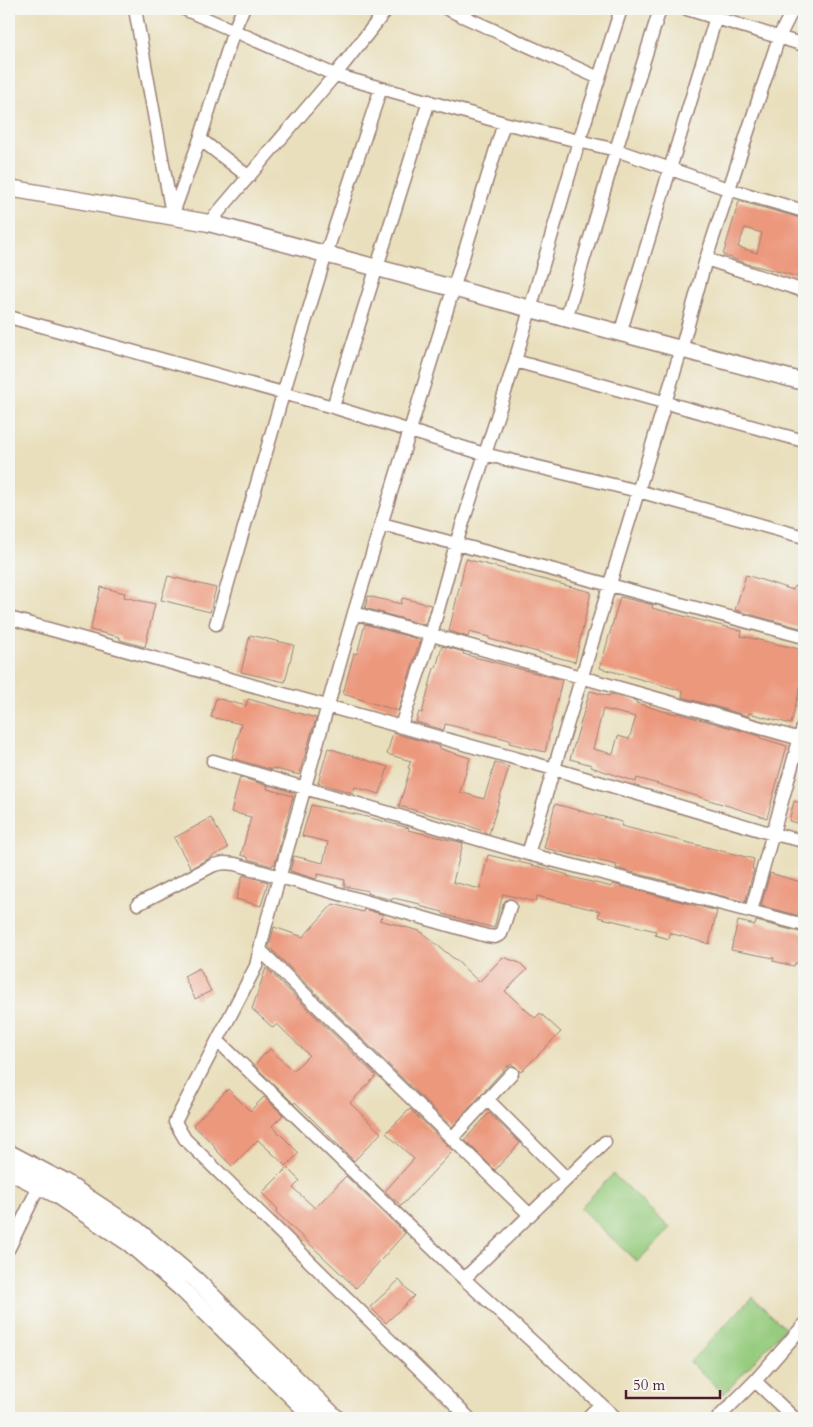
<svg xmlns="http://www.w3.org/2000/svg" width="813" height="1427" font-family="Cardo,serif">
	<rect width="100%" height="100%" fill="#f6f6f2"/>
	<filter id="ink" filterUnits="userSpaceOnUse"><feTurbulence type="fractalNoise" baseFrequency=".02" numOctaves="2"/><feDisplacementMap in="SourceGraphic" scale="10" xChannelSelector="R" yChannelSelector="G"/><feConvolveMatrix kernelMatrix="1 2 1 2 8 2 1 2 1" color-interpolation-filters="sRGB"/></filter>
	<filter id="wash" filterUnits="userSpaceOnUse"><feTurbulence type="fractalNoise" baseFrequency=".0096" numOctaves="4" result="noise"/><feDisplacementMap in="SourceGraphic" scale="20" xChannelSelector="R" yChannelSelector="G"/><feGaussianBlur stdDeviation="1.12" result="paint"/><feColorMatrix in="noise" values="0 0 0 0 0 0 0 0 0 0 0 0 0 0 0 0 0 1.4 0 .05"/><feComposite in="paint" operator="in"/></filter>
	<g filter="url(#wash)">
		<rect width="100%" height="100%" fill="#e9dfbc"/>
		<path fill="#96cc7e" stroke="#707654" d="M613,1174L670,1228L637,1262L580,1208Z
			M752,1297L785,1328L724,1394L690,1362Z"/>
		<g id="blocks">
			<path fill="#ec987d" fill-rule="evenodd" d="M739,201L804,219V278L748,264L723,255ZM745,228L762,233L757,253L738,247Z
				M466,559L591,592L575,662L489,639V637L469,632L468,637L449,631Z
				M746,575L793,590L794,586L804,589V629L735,610Z
				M168,576L216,588L210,612L161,600Z
				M101,587L125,593L124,597L155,604L145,647L120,640V637L90,630Z
				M368,596L401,604L402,598L431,605L425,625L365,608Z
				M620,597L653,605L652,608L742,631L741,636L804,650V671L791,724L749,713L748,716L682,697L683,691L600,668Z
				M365,624L420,640L398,711L343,694L354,653L357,654Z
				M250,635L294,645L285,682L241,672Z
				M442,646L464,652L463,654L562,680L545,752L509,743L510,740L445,724L444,730L416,722L419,712L422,713L434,668H436Z
				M590,691L609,696L610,694L637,701L636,703L663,711L677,714V713L760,736V738L787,746L767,818L658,784L637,778L636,782L591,767L592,765L570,759ZM603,709L636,717L629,739L618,736L613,754L593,749Z
				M216,698L246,706L248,699L316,718L299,775L272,768V770L232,758L241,724L211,717Z
				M393,733L440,746L439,748L444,750L470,758L460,792L484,799L495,763L509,767L489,834L465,824L399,806L410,769L408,768L411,761L387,754Z
				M328,748L388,767L380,794L355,787L353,793L318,783Z
				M240,777L268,786L267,789L293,796L275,864H273L272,866L248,859V857L241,855L251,817L231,812Z
				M794,801L804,804V825L789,821Z
				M555,804L622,822L621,826L754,859L752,869H754L745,902L616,868L617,865L544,848Z
				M311,805L359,815L409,828L408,830L463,843L453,882L480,889L488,855L544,868L568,875L567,876L612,887V884L717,911L709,944L670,933L669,939L655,935L656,931L598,917L600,911L537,896L536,902L503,894L494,928L443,914V912L419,906L420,904L393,898L392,900L367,893L368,891L344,886L345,880L318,874L316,879L290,871L294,856L323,863L328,842L302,836Z
				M211,818L228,848L191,868L174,838Z
				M770,873L804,883V917L761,906Z
				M243,875L268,882L261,906L236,899Z
				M333,904L363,912L364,909L384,915L379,920L420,931L458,962L479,982L503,957L520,963L527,970L505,991L535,1018L540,1013L561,1032L521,1072L512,1064L506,1067L452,1127L269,947L274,927L303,937Z
				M738,921L755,925L756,921L804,933V965L795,963L794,966L773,961L774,958L731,950Z
				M199,968L211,991L195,999L184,976Z
				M266,968L376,1076L350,1103L381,1133L354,1161L295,1102L294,1104L254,1065L270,1049L293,1071L309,1055L277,1024L273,1028L252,1009Z
				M228,1089L250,1111L264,1097L283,1115L272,1126L299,1153L286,1166L258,1140L232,1166L214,1148L215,1146L193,1125Z
				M410,1109L453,1151L401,1206L385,1191L414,1159L386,1133Z
				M489,1113L520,1143L495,1170L465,1140Z
				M287,1168L300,1181L293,1188L315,1208L346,1176L405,1233L356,1288L276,1212L278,1209L262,1193Z
				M399,1280L414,1296L386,1323L370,1307Z"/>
		</g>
	</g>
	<g filter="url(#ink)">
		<use href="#blocks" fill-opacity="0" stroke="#9a7f74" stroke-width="1"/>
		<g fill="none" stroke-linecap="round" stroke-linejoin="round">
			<defs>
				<path id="minor" d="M135,9L172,214
					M184,9L335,75L504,123L616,150L728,189L804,211
					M447,9L599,78L621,9
					M687,9L804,45
					M200,139L249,177
					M172,216L200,139L234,30L243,9
					M209,223L335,75L387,9
					M706,259L804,291
					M9,317L333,407L484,454L638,491L804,537
					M566,319L616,150L660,9
					M620,334L716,17
					M515,361L804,441
					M333,407L429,101
					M382,524L804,637
					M354,613L804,740
					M9,618L554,769L773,834L804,841
					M216,624L283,394L326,254L381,88
					M401,726L431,635L456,544L515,361L579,141L599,78
					M213,761L528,854L681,350L706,259L779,37L793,9
					M528,854L804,925
					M138,904L214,865L224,863L235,864L487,936L495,937L501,934L510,906
					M751,911L804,723
					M260,950L530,1215
					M218,1041L464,1279L616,1418
					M487,1099L567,1179
					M452,1138L512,1073
					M9,1248L39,1186
					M464,1279L605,1142
					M755,1381L794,1418
					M469,1418L185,1139L175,1122L256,966L265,928L354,613L504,123
					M587,1418L601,1404
					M718,1418L755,1381L804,1325"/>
				<path id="tertiary" d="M9,188L209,223L804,382
					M9,1153L64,1182L137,1230L195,1279L336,1418
					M9,1171L55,1194L129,1243L182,1289L314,1418"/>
			</defs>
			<use href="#minor" stroke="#9a7f74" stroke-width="15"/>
			<use href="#tertiary" stroke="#9a7f74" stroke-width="19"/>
			<use href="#minor" stroke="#fff" stroke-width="12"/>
			<use href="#tertiary" stroke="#fff" stroke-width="16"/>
		</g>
	</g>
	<rect width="813" height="1427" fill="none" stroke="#f6f6f2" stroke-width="30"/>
	<path d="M626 1390v8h94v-8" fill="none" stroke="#4a1f2b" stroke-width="2.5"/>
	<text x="633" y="1390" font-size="15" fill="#4a1f2b" stroke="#f6f6f2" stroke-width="4" paint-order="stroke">50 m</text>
</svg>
